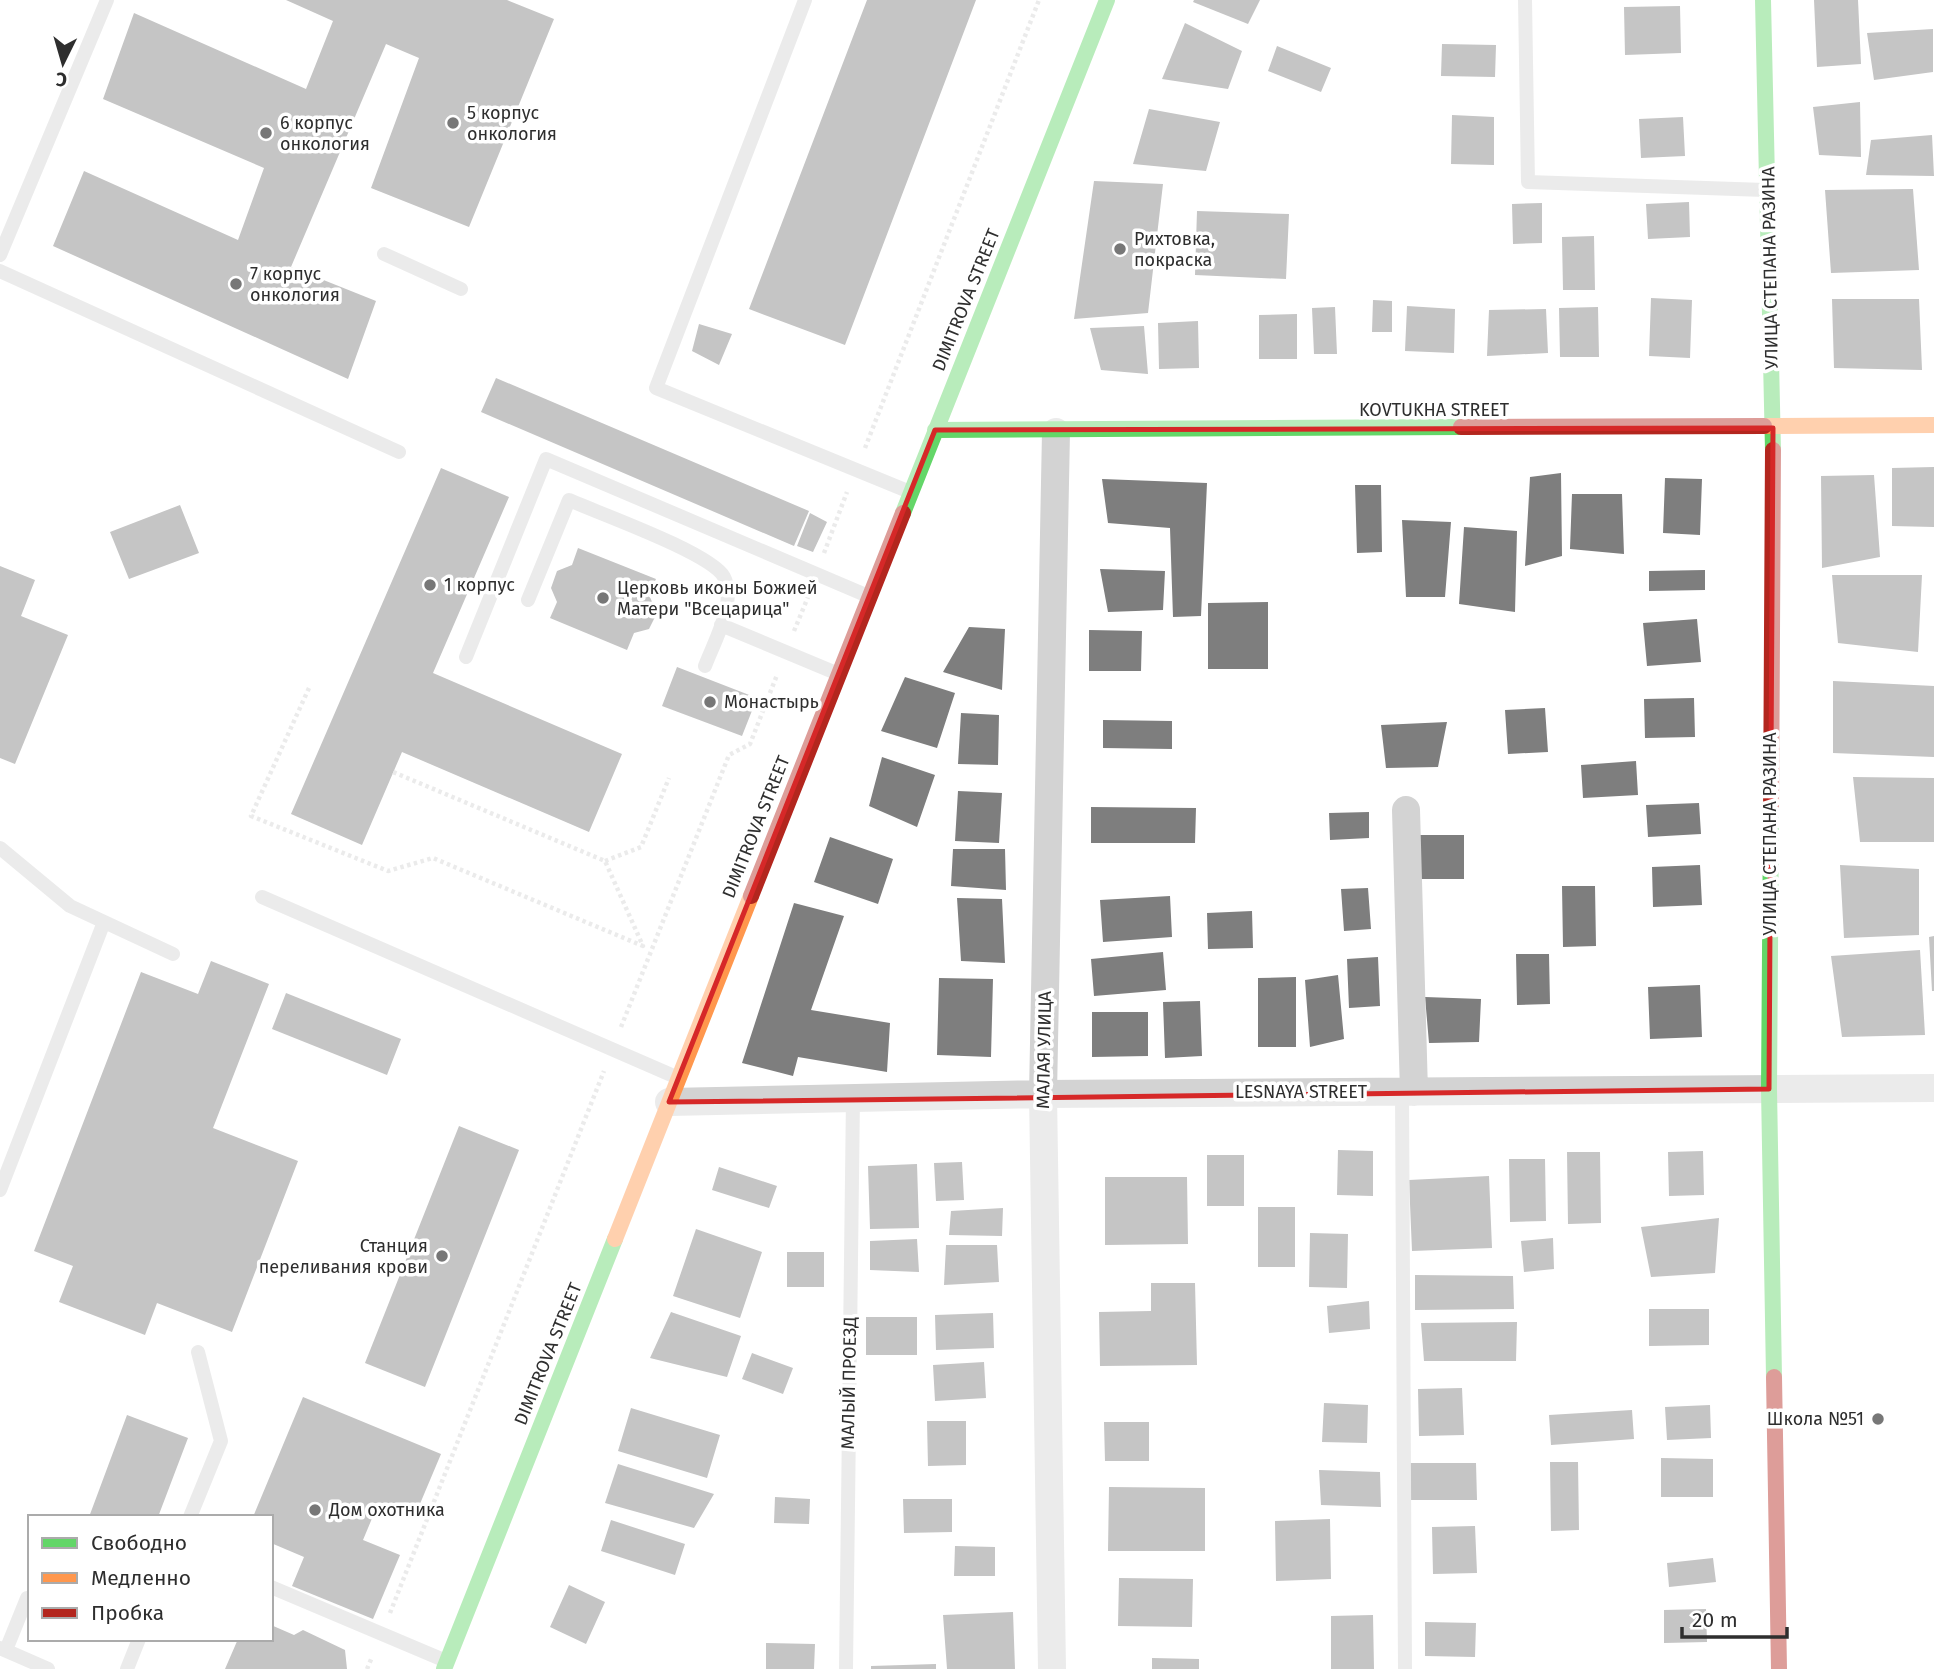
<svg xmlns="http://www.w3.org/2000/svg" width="1934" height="1669" font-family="'Fira Sans',sans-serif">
	<rect width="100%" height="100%" fill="#fff"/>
	<path fill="#7e7e7e" d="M286,0H507L554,19L469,227L371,188L419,58L386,44L291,267L376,301L348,379L53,246L84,171L238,240L264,168L103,99L134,13L306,89L333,21Z
		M867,0H976L845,345L749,309Z
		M1194,0H1260L1248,24L1193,2Z
		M1814,0H1858L1861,64L1817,67Z
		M1680,6L1681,53L1625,55L1624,7Z
		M1185,23L1242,51L1228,89L1162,79Z
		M1933,29V72L1874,80L1867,33Z
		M1442,44L1496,45L1495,77L1441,76Z
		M1277,46L1331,68L1321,92L1268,71Z
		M1860,102L1861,157L1819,155L1813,107Z
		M1149,109L1220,122L1206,171L1133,164Z
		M1452,115L1494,117V165L1451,164Z
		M1683,117L1685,156L1641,158L1639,119Z
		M1932,135L1934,176L1866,175L1871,140Z
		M1094,181L1163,184L1148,313L1074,319Z
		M1913,189L1919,270L1831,273L1825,190Z
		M1689,202L1690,237L1648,239L1646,204Z
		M1542,203V243L1513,244L1512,204Z
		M1197,211L1289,214L1286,279L1195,275Z
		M1594,236L1595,290H1563L1562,237Z
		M1651,298L1692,300L1690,358L1649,356Z
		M1832,299H1919L1922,370L1834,368Z
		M1373,300L1392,301V332H1372Z
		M1407,306L1455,309L1454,353L1405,351Z
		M1335,307L1337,354H1314L1312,308Z
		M1598,307L1599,357H1560L1559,308Z
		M1546,309L1548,353L1487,356L1489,310Z
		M1297,314V359H1259V315Z
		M1198,321L1199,368L1159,369L1158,323Z
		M699,324L732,334L719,365L692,351Z
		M1144,326L1148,374L1101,370L1090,328Z
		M496,378L809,511L794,546L481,412Z
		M1934,467V527L1892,526V468Z
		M441,468L509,497L433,673L622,754L589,832L402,752L362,845L291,814Z
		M1561,473L1562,556L1525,566L1530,477Z
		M1874,475L1880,557L1822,568L1821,476Z
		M1665,478L1702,479L1700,535L1663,533Z
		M1102,479L1207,483L1201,616L1173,617L1170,528L1108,523Z
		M1355,485H1381L1382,552L1357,553Z
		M1572,494H1622L1624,554L1570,549Z
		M180,505L199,553L129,579L110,532Z
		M810,513L827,522L813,552L797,546Z
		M1402,520L1451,522L1445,597H1406Z
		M1464,527L1517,531L1515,612L1459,604Z
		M578,548L656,579L649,595L657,613L649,629L634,633L627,650L550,618L557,602L551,588L557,571L572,565Z
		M0,566L35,580L21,616L68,635L15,764L0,758Z
		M1100,569L1165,571L1163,610L1108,612Z
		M1705,570V590L1649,591V571Z
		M1832,575H1922L1918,652L1838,643Z
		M1268,602V669H1208V603Z
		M1697,619L1701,662L1647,666L1643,623Z
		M969,627L1005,629L1002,690L943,672Z
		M1089,630L1142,631L1141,671H1089Z
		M677,667L757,698L742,736L662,706Z
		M905,677L955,693L937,748L881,731Z
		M1833,681L1934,686V757L1833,753Z
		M1694,698L1695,737L1645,738L1644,699Z
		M1545,708L1548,752L1508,754L1505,710Z
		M961,713L999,715L998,765L958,764Z
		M1103,720L1172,721V749L1103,748Z
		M1447,722L1438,767L1386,768L1381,725Z
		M882,757L935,775L917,827L869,806Z
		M1636,761L1638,795L1583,798L1581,765Z
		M1853,777L1934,778V842H1860Z
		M958,791L1002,793L999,843L955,841Z
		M1699,803L1701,834L1648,837L1646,805Z
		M1091,807L1196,808L1195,843H1091Z
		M1369,812V838L1330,840L1329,813Z
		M1419,835H1464V879H1419Z
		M830,837L893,859L878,904L814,882Z
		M953,849H1005L1006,890L951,886Z
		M1700,865L1702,905L1653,907L1652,867Z
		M1840,865L1919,869V935L1844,938Z
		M1562,886H1595L1596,946L1563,947Z
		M1368,888L1371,929L1344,931L1341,889Z
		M1170,896L1172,937L1103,942L1100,900Z
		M957,898L1002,899L1005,963L961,961Z
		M794,903L844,916L811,1010L890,1023L887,1072L798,1057L793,1076L742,1063Z
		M1252,911L1253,948L1208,949L1207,913Z
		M1934,936V991H1932L1929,937Z
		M1920,950L1925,1035L1842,1037L1831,956Z
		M1163,952L1166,990L1094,996L1091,959Z
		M1516,954H1549L1550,1004L1517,1005Z
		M1378,957L1380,1006L1349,1008L1347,959Z
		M211,961L269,984L213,1128L298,1161L232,1332L157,1303L145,1335L59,1302L73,1266L34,1251L141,972L198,994Z
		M1338,975L1344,1039L1310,1047L1305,980Z
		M1296,977V1047H1258V978Z
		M939,978L993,979L991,1057L937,1055Z
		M1700,985L1702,1037L1650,1039L1648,987Z
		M286,993L401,1039L387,1075L272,1029Z
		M1425,997L1481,999L1479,1042L1429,1043Z
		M1200,1001L1202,1056L1165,1058L1163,1002Z
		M1092,1012H1148V1056L1092,1057Z
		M459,1126L519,1150L425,1387L365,1363Z
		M1338,1150L1373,1151V1196L1337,1195Z
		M1703,1151L1704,1195L1669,1196L1668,1152Z
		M1567,1152H1600L1601,1223L1568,1224Z
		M1207,1155H1244V1206H1207Z
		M1509,1159H1545L1546,1221L1510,1222Z
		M962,1162L964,1200L936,1201L934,1163Z
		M917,1164L919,1228L870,1229L868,1166Z
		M719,1167L777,1186L769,1208L712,1190Z
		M1489,1176L1492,1248L1412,1251L1409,1180Z
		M1105,1177H1187L1188,1244L1105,1245Z
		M1258,1207H1295V1267H1258Z
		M1003,1208L1002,1236L949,1235L951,1211Z
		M1719,1218L1715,1273L1651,1277L1641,1227Z
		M696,1229L762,1252L740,1318L673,1296Z
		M1310,1233L1348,1234L1347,1288L1309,1287Z
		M1553,1238L1554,1269L1524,1272L1521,1241Z
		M917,1239L919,1272L870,1270V1241Z
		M946,1245H997L999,1282L944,1285Z
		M787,1252H824V1287H787Z
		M1415,1275L1513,1276L1514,1309L1415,1310Z
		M1151,1283H1195L1197,1365L1100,1366L1099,1312L1151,1311Z
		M1369,1301L1370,1329L1329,1333L1327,1306Z
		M1649,1309H1709V1345L1649,1346Z
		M671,1312L741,1336L727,1377L650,1358Z
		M993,1313L994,1348L936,1350L935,1315Z
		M866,1317H917V1355H866Z
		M1517,1322L1516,1361H1424L1421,1323Z
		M752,1353L793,1368L783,1394L742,1379Z
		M984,1362L986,1398L935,1401L933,1365Z
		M1462,1388L1464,1435L1419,1436L1418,1389Z
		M303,1397L441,1454L414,1518L378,1504L363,1540L400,1555L373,1619L292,1586L304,1557L271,1543V1517H253Z
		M1324,1403L1368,1405L1367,1443L1322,1442Z
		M1710,1405L1711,1438L1667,1440L1665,1407Z
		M631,1408L720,1435L707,1478L618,1451Z
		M1632,1410L1634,1439L1551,1445L1549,1415Z
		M127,1415L188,1438L158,1517H89Z
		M927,1421H966V1465L928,1466Z
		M1104,1422H1149V1461H1105Z
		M1661,1458L1713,1459V1497H1661Z
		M1550,1462H1578L1579,1530L1551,1531Z
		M1405,1463H1476L1477,1500H1405Z
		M618,1464L714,1494L694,1528L605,1503Z
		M1319,1470L1380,1472L1381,1507L1321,1505Z
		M1109,1487L1205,1488V1551H1108Z
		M775,1497L810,1499L809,1524L774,1523Z
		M903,1499H952V1532L904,1533Z
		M1330,1519L1331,1579L1276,1581L1275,1521Z
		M611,1520L685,1544L675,1575L601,1551Z
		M1475,1526L1477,1573L1433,1574L1432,1527Z
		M955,1546L995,1547V1576H954Z
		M1713,1558L1716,1582L1669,1587L1667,1563Z
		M1119,1578L1193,1579L1192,1627L1118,1626Z
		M569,1585L605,1602L586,1644L550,1627Z
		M1706,1609L1707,1642L1664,1643V1610Z
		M1013,1612L1015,1669H947L943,1615Z
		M1373,1615L1374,1669H1331V1616Z
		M1425,1622L1476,1623L1475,1657L1425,1656Z
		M271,1625L294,1635L303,1630L345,1650L347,1669H225L238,1639H271Z
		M766,1643L815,1644L814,1669H766Z
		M1152,1658L1199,1659V1669H1152Z
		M936,1664V1669H871V1666Z"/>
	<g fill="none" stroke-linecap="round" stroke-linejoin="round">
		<path stroke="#d3d3d3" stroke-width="4.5" stroke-dasharray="3.5 3.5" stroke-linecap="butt" d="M865,448L1039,0
			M824,553L847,492
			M794,631L808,597
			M309,688L251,816L388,871L433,858L643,946L605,861L393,772
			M605,861L641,847L669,778
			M621,1027L729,755L750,744L777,675
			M390,1613L604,1071
			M367,1669L372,1657"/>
		<path stroke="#d3d3d3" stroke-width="14" d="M805,0L656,388L910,492
			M1525,0L1528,182L1765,190
			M384,254L461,289
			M0,255L107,0
			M0,271L399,452
			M528,600L569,500C598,513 711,553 724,577C737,602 714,642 705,666
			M721,625L836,673
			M466,657L546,459L868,596
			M0,848L70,906L173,954
			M262,897L676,1077
			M1402,1092L1405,1669
			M0,1190L104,922
			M190,1517L221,1441L198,1352
			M271,1587L446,1661
			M0,1648L48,1669
			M6,1650L27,1598
			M127,1669L139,1639
			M846,1669L853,1096"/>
		<path stroke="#d3d3d3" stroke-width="28" d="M1406,810L1414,1092
			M669,1102L1043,1094L1934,1088
			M1052,1669L1043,1094L1056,432"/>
		<path stroke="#63d668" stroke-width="16" d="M1763,0L1773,450
			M935,430L1461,427
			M903,513L1107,0
			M1771,814L1769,1089L1774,1377
			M444,1669L615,1239"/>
		<path stroke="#ff974d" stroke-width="16" d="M1764,426L1934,425
			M615,1239L751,896"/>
		<path stroke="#b3261e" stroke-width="16" d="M1461,427L1764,426
			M1771,814L1773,450
			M751,896L903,513
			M1774,1377L1779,1669"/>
	</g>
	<path d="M0 0H1934V1669H0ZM1773,428L1769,1089L669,1102L935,430Z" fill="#fff" fill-opacity=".55" fill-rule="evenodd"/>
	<path fill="none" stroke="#d62828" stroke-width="5" stroke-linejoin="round" d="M1773,428L1769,1089L669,1102L935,430Z"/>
	<g fill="#777" stroke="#fff" stroke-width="2.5">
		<circle cx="453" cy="123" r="7"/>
		<circle cx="266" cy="133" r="7"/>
		<circle cx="1120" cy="249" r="7"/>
		<circle cx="236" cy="284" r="7"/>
		<circle cx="430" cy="585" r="7"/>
		<circle cx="603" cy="598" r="7"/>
		<circle cx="710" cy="702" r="7"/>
		<circle cx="442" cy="1256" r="7"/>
		<circle cx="1878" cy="1419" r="7"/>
		<circle cx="315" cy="1510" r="7"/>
	</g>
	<g text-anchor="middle" stroke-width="7" stroke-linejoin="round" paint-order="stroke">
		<g font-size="18" fill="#2e2e2e" stroke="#fff" text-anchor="start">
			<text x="467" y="119">5 корпус<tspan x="467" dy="21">онкология</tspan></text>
			<text x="280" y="129">6 корпус<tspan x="280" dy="21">онкология</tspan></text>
			<text x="1134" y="245">Рихтовка,<tspan x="1134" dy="21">покраска</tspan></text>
			<text x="250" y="280">7 корпус<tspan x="250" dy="21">онкология</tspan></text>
			<text x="444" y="591">1 корпус</text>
			<text x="617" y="594">Церковь иконы Божией<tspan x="617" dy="21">Матери "Всецарица"</tspan></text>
			<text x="724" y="708">Монастырь</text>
			<text x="428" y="1252" text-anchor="end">Станция<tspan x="428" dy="21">переливания крови</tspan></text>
			<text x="1864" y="1425" text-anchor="end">Школа №51</text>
			<text x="329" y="1516">Дом охотника</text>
		</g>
		<g font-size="18" fill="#2e2e2e" stroke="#fff">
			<text transform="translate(1770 268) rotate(-91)" y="6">УЛИЦА СТЕПАНА РАЗИНА</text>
			<text transform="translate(966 300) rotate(-68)" y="6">DIMITROVA STREET</text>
			<text x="1434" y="416">KOVTUKHA STREET</text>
			<text transform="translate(756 827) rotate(-68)" y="6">DIMITROVA STREET</text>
			<text transform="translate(1770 834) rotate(-90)" y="6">УЛИЦА СТЕПАНА РАЗИНА</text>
			<text transform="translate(1044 1050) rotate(-89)" y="6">МАЛАЯ УЛИЦА</text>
			<text x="1301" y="1098">LESNAYA STREET</text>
			<text transform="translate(548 1354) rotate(-68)" y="6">DIMITROVA STREET</text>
			<text transform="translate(849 1383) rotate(-89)" y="6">МАЛЫЙ ПРОЕЗД</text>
		</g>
	</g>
	<rect x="28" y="1515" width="245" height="126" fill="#ffffff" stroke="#ababab" stroke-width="2"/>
	<rect x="42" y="1538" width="35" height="10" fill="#63d668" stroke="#ababab" stroke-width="2"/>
	<text x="91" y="1550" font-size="21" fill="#2e2e2e">Свободно</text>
	<rect x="42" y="1573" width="35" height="10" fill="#ff974d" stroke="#ababab" stroke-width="2"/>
	<text x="91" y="1585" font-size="21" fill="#2e2e2e">Медленно</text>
	<rect x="42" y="1608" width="35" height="10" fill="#b3261e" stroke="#ababab" stroke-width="2"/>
	<text x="91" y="1620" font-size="21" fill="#2e2e2e">Пробка</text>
	<g transform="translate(63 63) rotate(185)" stroke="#ffffff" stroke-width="5" paint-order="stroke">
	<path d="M0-5L12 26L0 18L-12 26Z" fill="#2e2e2e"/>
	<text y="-10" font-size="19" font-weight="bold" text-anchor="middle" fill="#2e2e2e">С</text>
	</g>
	<path d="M1682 1627v10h105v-10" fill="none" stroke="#2e2e2e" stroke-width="3.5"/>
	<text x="1692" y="1627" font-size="21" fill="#2e2e2e" stroke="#ffffff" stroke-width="5" paint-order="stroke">20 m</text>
</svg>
